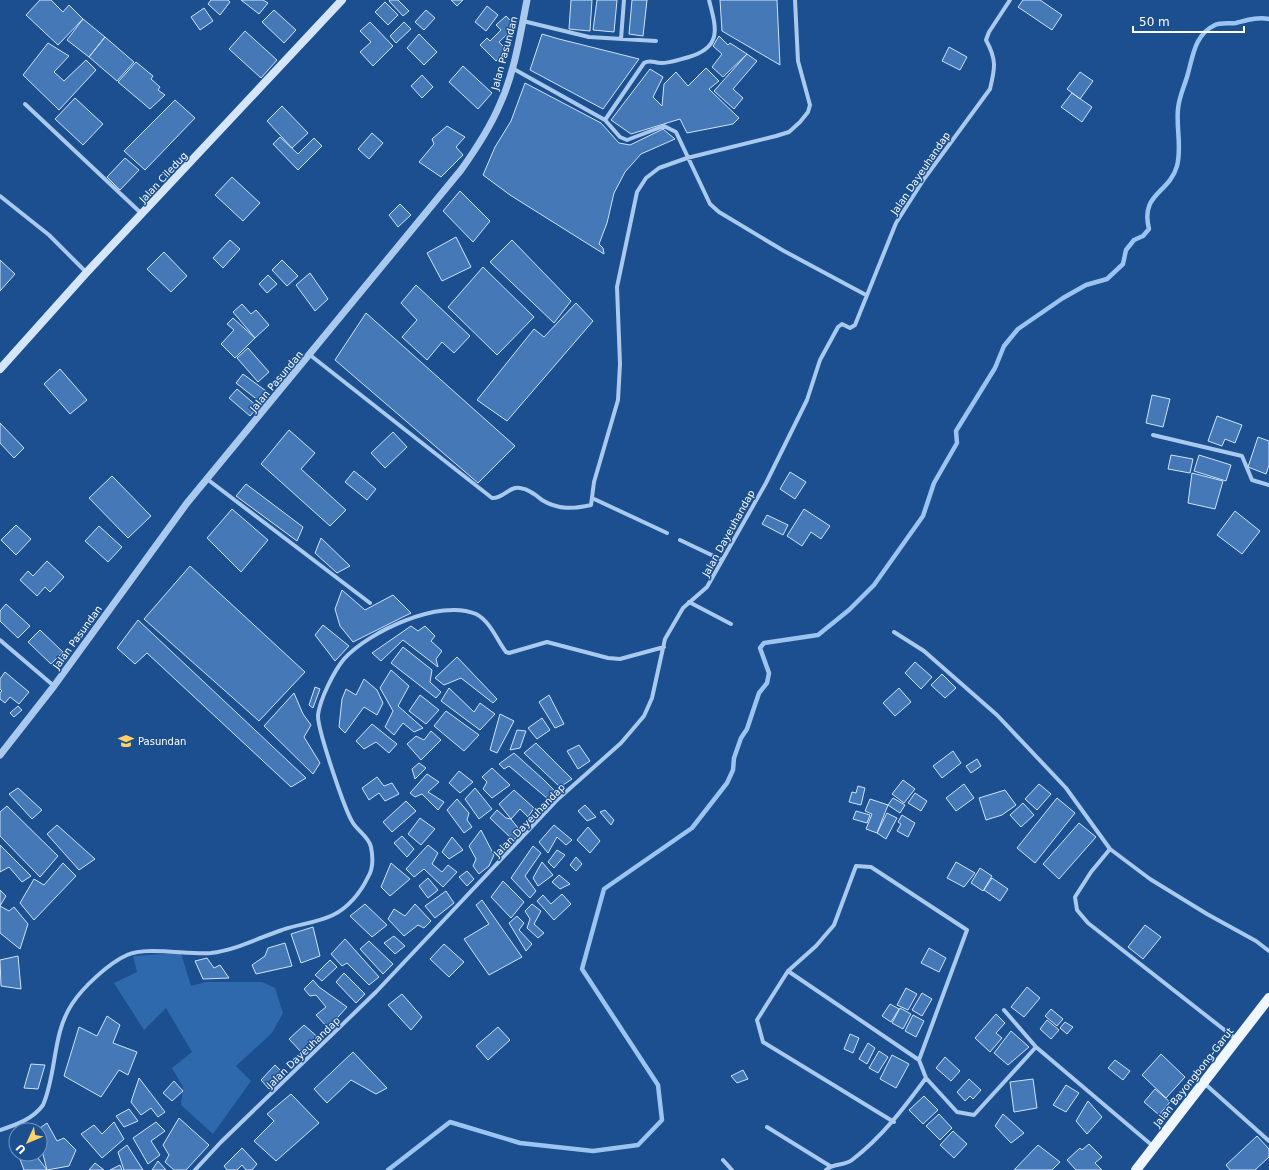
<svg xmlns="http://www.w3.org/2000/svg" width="1269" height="1170" font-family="'DejaVu Sans',sans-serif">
	<rect width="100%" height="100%" fill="#1b4f8f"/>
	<path fill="#2e69ad" d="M181,953L191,986L206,982H262L275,988L283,1013L272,1033L236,1066L251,1081L213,1134L181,1105L183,1087L172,1068L192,1052L166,1008L144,1030L114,983L137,972L133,956Z"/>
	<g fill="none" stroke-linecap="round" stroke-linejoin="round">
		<path stroke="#9cc4f0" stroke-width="4.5" d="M388,1170L450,1122L520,1143L593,1151L638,1145L662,1120L658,1085L582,969L604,889L692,828L727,783L733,770L734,758L741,738L747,729L759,693L767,683L769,673L760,648L764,643L818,635L849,610L874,585L923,516L934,483L957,443L956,431L995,368L1004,346L1018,329L1063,298L1086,285L1107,279L1123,264L1126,250L1134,240L1143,236L1149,229C1140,193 1169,194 1177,166C1182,147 1176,128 1178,109C1179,97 1184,87 1187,77C1193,57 1194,35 1215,25C1222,22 1229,24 1236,23C1248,20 1257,17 1269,19"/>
	</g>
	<path fill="#4478b7" stroke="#cfe3fa" d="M40,0H51L63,12L69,5L83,19L58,45L26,15Z
		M211,0H228L230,2L220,15L208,4Z
		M241,0H263L268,3L259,14Z
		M390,0H398L409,11L403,16L389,1Z
		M451,0H463L457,6Z
		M571,0H592L590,31L569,29Z
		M597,0H617L614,32L593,30Z
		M632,0H647L643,36L629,34Z
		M720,0H777L780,65L722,31Z
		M1023,0H1040L1062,15L1052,30L1018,7Z
		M385,2L398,15L388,25L375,12Z
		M487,6L498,15L486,31L475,22Z
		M204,8L213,21L200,30L191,17Z
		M274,10L296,30L284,43L262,22Z
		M426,10L435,18L424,30L415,22Z
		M506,16L516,26L499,42L507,50L496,61L480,45L487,38L490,41L501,30L496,25Z
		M83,19L105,37L89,57L67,40Z
		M370,22L393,46L373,66L360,52L371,42L360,31Z
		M404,22L411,29L396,43L390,36Z
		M245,31L277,60L261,78L229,49Z
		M419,34L437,52L424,65L407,48Z
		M542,34L559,39L639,59L603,109L530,70Z
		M719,36L728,45L730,43L747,54L723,77L712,67L722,54L713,46Z
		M105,37L134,62L117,81L89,57Z
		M48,43L69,56L54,72L64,81L86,60L96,70L59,110L23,75Z
		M949,47L967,57L960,70L942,61Z
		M747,54L757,61L733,89L743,98L734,109L714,91Z
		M136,62L153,76L151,79L160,87L158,90L165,95L150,109L118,82Z
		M463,66L492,93L478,109L449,82Z
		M706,68L719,81L709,89L739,118L733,124L687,133L680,119L631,134L611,120L650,69L663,77L653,97L662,106L664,84L676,72L688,86Z
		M1080,72L1093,81L1080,99L1067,89Z
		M422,75L433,87L422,98L411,86Z
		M525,83L601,123L619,143L630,145L663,129L675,139L641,154L625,172L614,193L607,223L599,244L603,248L604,254L510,195L483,175L495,147L511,121Z
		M1072,93L1092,107L1082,122L1061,107Z
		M75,98L103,124L83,145L55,119Z
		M175,100L195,118L145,170L124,151Z
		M282,106L308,133L292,148L267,121Z
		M447,126L465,137L456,147L463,155L441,177L419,162L434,144L432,139Z
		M372,133L383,143L369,159L358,149Z
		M280,137L298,154L314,138L322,146L298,170L273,144Z
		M125,158L139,170L120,190L107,177Z
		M232,177L260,203L243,221L215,195Z
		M460,191L490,221L473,242L443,211Z
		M400,204L411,215L398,227L389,215Z
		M456,237L471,267L442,281L427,253Z
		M230,240L240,249L223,268L213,258Z
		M512,240L571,301L554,323L490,262Z
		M164,252L187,276L171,292L147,269Z
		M0,260L15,274L0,291Z
		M282,260L298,276L287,286L272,270Z
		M483,267L534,317L497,355L448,307Z
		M310,273L328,299L315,311L296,285Z
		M268,275L277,284L267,293L259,284Z
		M416,285L470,336L454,353L442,342L427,360L402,337L417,320L401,303Z
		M576,303L593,321L507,421L477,400L534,329L544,337Z
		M242,304L251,314L256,310L269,325L255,338L233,312Z
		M366,313L515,446L478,483L335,360Z
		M233,318L255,338L235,358L221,344L234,330L227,324Z
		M248,348L269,372L258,382L237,358Z
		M60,369L87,400L70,414L44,384Z
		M243,374L266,391L259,401L236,383Z
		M237,389L258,407L250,416L229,398Z
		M1152,395L1170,399L1163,427L1146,423Z
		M1217,416L1242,425L1235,443L1225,439L1222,446L1208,441Z
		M0,423L24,448L14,458L0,443Z
		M289,430L315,453L301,469L346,510L330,526L261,464Z
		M393,432L407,447L385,468L371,453Z
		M1258,437L1269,441V465L1266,474L1248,467Z
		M1171,455L1193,459L1190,473L1168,469Z
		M1199,455L1231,465L1226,481L1194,471Z
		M354,471L376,489L367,500L345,482Z
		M790,472L806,482L795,499L780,489Z
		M1192,473L1223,481L1215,509L1188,503Z
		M112,476L151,516L128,538L89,498Z
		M246,484L303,527L297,541L236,496Z
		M232,509L268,540L241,572L207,538Z
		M804,509L830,526L821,539L811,532L802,546L787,536Z
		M1235,511L1260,531L1242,554L1217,535Z
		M767,515L788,525L783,535L762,524Z
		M16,525L31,539L16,555L1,540Z
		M99,526L122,547L108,562L85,541Z
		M321,538L350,566L337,573L315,553Z
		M47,561L64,577L50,592L45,587L37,596L20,580L28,571L33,576Z
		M190,566L305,672L259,721L144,619Z
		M342,590L365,610L393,595L411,613L353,642L340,626L335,609Z
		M6,604L30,626L18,638L0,621V611Z
		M138,620L306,778L291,787L147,653L135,664L117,648Z
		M323,625L349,646L335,661L315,635Z
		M411,626L418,631L425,626L435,636L431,641L442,651L436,659L438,667L403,640L381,661L372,653Z
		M40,630L63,652L51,664L28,642Z
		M403,647L432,670L430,682L441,692L436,698L391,663Z
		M457,657L497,699L493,703L461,678L444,685L435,678Z
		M915,662L932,677L921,689L905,673Z
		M391,670L409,686L398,706L423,728L414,732L403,723L394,735L385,727L393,711L380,688Z
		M5,672L29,692L19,704L10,697L5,703L0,699V693L2,691L0,689V679Z
		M942,674L956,688L945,698L931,685Z
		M364,679L377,690L383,703L377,715L364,707L345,733L339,727L342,699L346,689L356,695Z
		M315,687L320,689L313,708L309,705Z
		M449,688L474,712L480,703L495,714L480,730L441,701Z
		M899,688L911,702L895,716L883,703Z
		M294,693L303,714L311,725L304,737L320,763L313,774L264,726Z
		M420,695L439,710L426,724L409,711Z
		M549,695L564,724L555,728L539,702Z
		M18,706L22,710L14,717L10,713Z
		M446,711L479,735L464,751L434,726Z
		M500,714L514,721L497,753L490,750Z
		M542,718L550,730L537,739L528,728Z
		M372,724L397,744L389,753L376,742L364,749L356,741Z
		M517,730L526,731L520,748L510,750Z
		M431,731L441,740L421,760L407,744L416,736L424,740Z
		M536,743L572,779L560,787L524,753Z
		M579,745L590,761L578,769L567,751Z
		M953,751L961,763L942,778L933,766Z
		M514,753L544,780L557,793L548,799L509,766L504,769L499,764Z
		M977,759L981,766L971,773L966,766Z
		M419,763L426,768L415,779L412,769Z
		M492,768L510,785L492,798L483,789L487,782L482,777Z
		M459,771L473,782L460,793L449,783Z
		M427,774L439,782L428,792L444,802L438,810L422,794L415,797L410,793Z
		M377,777L384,786L392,783L399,794L385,801L379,793L369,800L362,788Z
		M903,780L915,789L904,803L892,794Z
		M964,784L974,798L956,811L946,798Z
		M1039,784L1051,794L1037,810L1025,799Z
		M858,786L865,788L861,805L849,802L852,792L856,793Z
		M18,788L42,810L32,819L9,794Z
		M475,788L492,809L479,819L465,799Z
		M514,790L534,808L528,817L520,809L511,819L499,804Z
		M1005,790L1016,805L1002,815L986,820L979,798Z
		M915,793L927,801L921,811L908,803Z
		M893,798L905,805L900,813L888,805Z
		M1057,798L1075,813L1035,863L1017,848Z
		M457,799L469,813L467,820L472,827L464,833L447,810Z
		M870,799L888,805L877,833L866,829L872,814L865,811Z
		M406,801L416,811L392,832L383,822Z
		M1023,803L1034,815L1021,827L1010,815Z
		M585,805L596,817L587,821L578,811Z
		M7,806L58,856L40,877L0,836V812Z
		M497,810L506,818L511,819L522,833L513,840L490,818Z
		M605,810L614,820L611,825L600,812Z
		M856,811L870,815L867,823L853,819Z
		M887,813L897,818L886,839L877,833Z
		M902,815L915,823L908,837L897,831L901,824L898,822Z
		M420,818L435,829L421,845L408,834Z
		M1079,823L1096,837L1059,879L1043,864Z
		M57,825L95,859L79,870L47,834Z
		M554,825L572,840L566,845L557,837L548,853L539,842Z
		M588,827L600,841L590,853L577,840Z
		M481,830L494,855L489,866L479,874L473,866L476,859L469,846Z
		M402,836L414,849L407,857L394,843Z
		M452,837L463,850L449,859L442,852Z
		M0,845L31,876L22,882L9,867L0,872Z
		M428,845L438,853L432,864L442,872L448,865L457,872L443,887L424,869L414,877L406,869Z
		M533,846L541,853L525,876L536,891L530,898L511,878Z
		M557,850L565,855L554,868L548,862Z
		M576,857L582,864L576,871L570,865Z
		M542,862L553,875L538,886L533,878Z
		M956,862L975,873L964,887L947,878Z
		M63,863L76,876L34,920L20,903L34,879L44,885Z
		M391,863L410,879L390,896L381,887Z
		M980,868L992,876L983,891L971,883Z
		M467,871L474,879L467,886L459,877Z
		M559,875L570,884L560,889L552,882Z
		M428,878L438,890L428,898L419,886Z
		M992,878L1008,889L1000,901L984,890Z
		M503,881L524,902L511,918L491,897Z
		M0,890L6,896L0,906Z
		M446,891L454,903L435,918L425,906Z
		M562,894L571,904L554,920L537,901L543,895L551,904Z
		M482,900L522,957L489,975L464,939L489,924L476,905Z
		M365,904L387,925L372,937L350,916Z
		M415,904L431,921L424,928L418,925L404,936L388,919L394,909L405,916Z
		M532,904L541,911L534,924L544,933L538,938L527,928L530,919L525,911Z
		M0,906L9,911L14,907L28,924L20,949L0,933Z
		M517,916L524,923L519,930L532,944L526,951L509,923Z
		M1145,925L1161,937L1143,959L1128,947Z
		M313,927L320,956L301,963L291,934Z
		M394,936L405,946L395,954L384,943Z
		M345,939L379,977L369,985L347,963L342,966L331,954Z
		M369,941L393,964L383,974L360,949Z
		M285,943L292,966L256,974L252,965L265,956L268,948Z
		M444,944L464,962L449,977L430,959Z
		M929,948L946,958L939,972L921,963Z
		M18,956L21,989L1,986L0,960Z
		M207,958L214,968L220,965L229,978L203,979L195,961Z
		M330,960L337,967L322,981L315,975Z
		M344,973L365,994L356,1003L336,982Z
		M313,980L319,987L347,1007L328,1028L316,1015L326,1007L316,995L310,996L304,989Z
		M1027,987L1040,998L1024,1017L1011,1007Z
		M906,988L917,994L908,1010L897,1005Z
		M922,993L932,999L922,1016L912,1010Z
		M402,994L422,1017L411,1030L388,1005Z
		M890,1004L899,1009L891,1022L882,1016Z
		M900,1008L911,1014L903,1029L892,1023Z
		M1051,1009L1063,1019L1057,1026L1045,1016Z
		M996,1014L1005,1023L996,1033L1002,1038L990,1052L975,1038Z
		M913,1015L924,1021L916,1037L905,1031Z
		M107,1016L120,1025L113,1043L137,1052L128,1075L119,1070L101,1097L64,1076L79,1027L97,1036Z
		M1047,1020L1059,1030L1051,1039L1040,1029Z
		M1065,1022L1073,1027L1067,1034L1060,1028Z
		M304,1025L320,1039L303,1054L289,1039Z
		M498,1027L510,1040L488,1060L476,1046Z
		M1011,1031L1029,1047L1008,1065L994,1053Z
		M850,1034L859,1038L853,1053L844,1049Z
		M868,1043L875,1048L867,1064L859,1059Z
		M879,1051L888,1057L878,1073L869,1068Z
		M353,1052L387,1088L376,1094L351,1080L327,1103L314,1089Z
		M1161,1054L1185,1077L1166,1098L1142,1075Z
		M892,1055L909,1064L896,1088L880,1079Z
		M945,1057L960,1071L951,1081L936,1068Z
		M1115,1060L1130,1071L1123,1080L1108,1068Z
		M31,1064L45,1065L38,1089L24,1088Z
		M275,1065L284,1074L269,1089L261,1080Z
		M743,1070L748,1079L737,1083L731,1076Z
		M139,1078L165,1112L158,1117L151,1108L141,1115L131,1102Z
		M969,1079L981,1090L973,1099L970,1096L965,1101L957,1092Z
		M1033,1079L1037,1108L1014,1112L1010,1082Z
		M174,1081L183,1091L172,1101L163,1093Z
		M1066,1085L1079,1093L1066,1112L1053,1105Z
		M1155,1089L1170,1102L1159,1115L1144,1102Z
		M291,1094L319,1123L276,1161L254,1141L274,1121L267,1114Z
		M924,1096L938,1110L923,1124L909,1110Z
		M1088,1101L1102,1117L1087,1134L1076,1121Z
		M129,1109L138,1121L124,1127L116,1116Z
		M939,1114L952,1128L940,1140L926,1126Z
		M1003,1114L1024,1133L1011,1143L995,1126Z
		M179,1118L209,1145L186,1170H174L165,1162L169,1155L163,1145Z
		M114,1122L124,1139L102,1158L81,1134L94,1125L102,1134Z
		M156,1122L165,1131L151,1141L160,1155L148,1164L133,1138Z
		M47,1123L57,1141L64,1138L76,1150L69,1166L47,1170L40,1143V1130H37Z
		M953,1131L967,1144L954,1158L940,1145Z
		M1257,1136L1269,1149V1157L1255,1170H1230L1226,1165Z
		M1089,1144L1102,1157L1095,1163L1102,1170H1076L1067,1160L1080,1148L1082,1150Z
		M127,1145L143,1170H124L118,1152Z
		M1038,1145L1060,1162L1052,1170H1014Z
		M242,1148L257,1164L252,1170H246L242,1165L237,1170H227L224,1166Z
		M18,1154H35L47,1170H24Z
		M158,1161L166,1170H152Z
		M95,1163L104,1170H89Z
		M120,1165L122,1170H110Z"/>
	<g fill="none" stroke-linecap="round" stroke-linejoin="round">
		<path stroke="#a9c9ee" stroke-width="4" d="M523,21L589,37L656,41
			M621,39L624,0
			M512,68L605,120L620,137L627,140L664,126L676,132L710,204L719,212L784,251L866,295
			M25,104L142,214
			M605,120L644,63C650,59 654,63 661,63C671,63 680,59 689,57C723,47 716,27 709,0
			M0,196L49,235L86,272
			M310,355L492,498C503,499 509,486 520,488C529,489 536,495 542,500C558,510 574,509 591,505L594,482L618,400L620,364L617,287L637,192L646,178L659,168L687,158L776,136L789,132L800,122L808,112L810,105L798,61L795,0
			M1153,435L1242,456L1252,480L1269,485
			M207,479L370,603
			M592,498L667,533
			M680,540L722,560
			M689,602L731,624
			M894,632L924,651L997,715L1066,788L1110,849L1150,879L1207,914L1256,941L1269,951
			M0,640L54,686
			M1110,849L1091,872L1075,897L1077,910L1088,923L1236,1039
			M788,971L919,1060L926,1078L957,1112L974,1115L1036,1047
			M1004,1010L1036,1047L1154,1147
			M1204,1083L1269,1141
			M894,1122L763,1042L757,1020L788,971L816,946L834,925L856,866L871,867L967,930L919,1060
			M767,1127L830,1166
			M0,1130C16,1125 33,1119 43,1105C57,1073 52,1034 72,1004C83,987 109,963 127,955C146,946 188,955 211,953C236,950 258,938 282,930C298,924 317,923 333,915C348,908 361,892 368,877C373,869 373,857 371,847C369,837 358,831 353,823C345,811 317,728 318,715C320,699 334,671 344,659C368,632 440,598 476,614C490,621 497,640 506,652L509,653L547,642L608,658L620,659L664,647
			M723,1160L732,1170
			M195,1170L221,1142L376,992L558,799L621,743L644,716L652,698L665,639L683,608L707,587L766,483L807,400L820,360L838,327L842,324L850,328L855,325L896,223L924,179L990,89C995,68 997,60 986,40L989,32L1010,0
			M826,1170C833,1163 844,1166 852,1160C882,1137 904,1108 926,1078"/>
		<path stroke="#a9c9ee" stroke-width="7" d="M0,755L54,686L187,503L461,170C476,149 490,128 500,104C515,71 520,35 527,0"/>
		<path stroke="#d6e6fa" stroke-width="8" d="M0,369L87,272L342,0"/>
		<path stroke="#f0f6ff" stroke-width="10" d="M1136,1170L1269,998"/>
	</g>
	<defs>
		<symbol id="school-bare" viewBox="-9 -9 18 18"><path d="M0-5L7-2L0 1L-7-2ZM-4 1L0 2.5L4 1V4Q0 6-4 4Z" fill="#ffd166" stroke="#1b4f8f" stroke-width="2.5" paint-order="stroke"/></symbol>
	</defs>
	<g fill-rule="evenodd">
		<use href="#school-bare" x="115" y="730" width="22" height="22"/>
	</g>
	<g text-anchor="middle" stroke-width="3" stroke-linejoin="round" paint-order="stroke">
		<g font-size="10" fill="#fff" stroke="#1b4f8f">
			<text transform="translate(504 53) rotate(-75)" y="4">Jalan Pasundan</text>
			<text transform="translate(920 173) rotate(-56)" y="4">Jalan Dayeuhandap</text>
			<text transform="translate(163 177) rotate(-47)" y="4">Jalan Ciledug</text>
			<text transform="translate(276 381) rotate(-50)" y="4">Jalan Pasundan</text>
			<text transform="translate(728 533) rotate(-61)" y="4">Jalan Dayeuhandap</text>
			<text transform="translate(77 637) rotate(-54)" y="4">Jalan Pasundan</text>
			<text transform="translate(529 820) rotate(-46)" y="4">Jalan Dayeuhandap</text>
			<text transform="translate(303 1052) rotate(-44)" y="4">Jalan Dayeuhandap</text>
			<text transform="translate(1193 1077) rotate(-52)" y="4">Jalan Bayongbong-Garut</text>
		</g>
		<g font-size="10" fill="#fff" stroke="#1b4f8f" text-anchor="start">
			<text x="138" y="745">Pasundan</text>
		</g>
	</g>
	<g transform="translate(28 1142) rotate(226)"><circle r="19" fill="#1b4f8f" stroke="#7695bc"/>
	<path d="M0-3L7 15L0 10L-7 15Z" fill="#ffd166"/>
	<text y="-6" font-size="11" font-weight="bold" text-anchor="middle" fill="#ffffff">U</text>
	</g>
	<path d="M1133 26v6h111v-6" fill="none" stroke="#ffffff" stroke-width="2"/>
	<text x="1139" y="26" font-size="12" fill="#ffffff" stroke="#1b4f8f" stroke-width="3" paint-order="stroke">50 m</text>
</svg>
